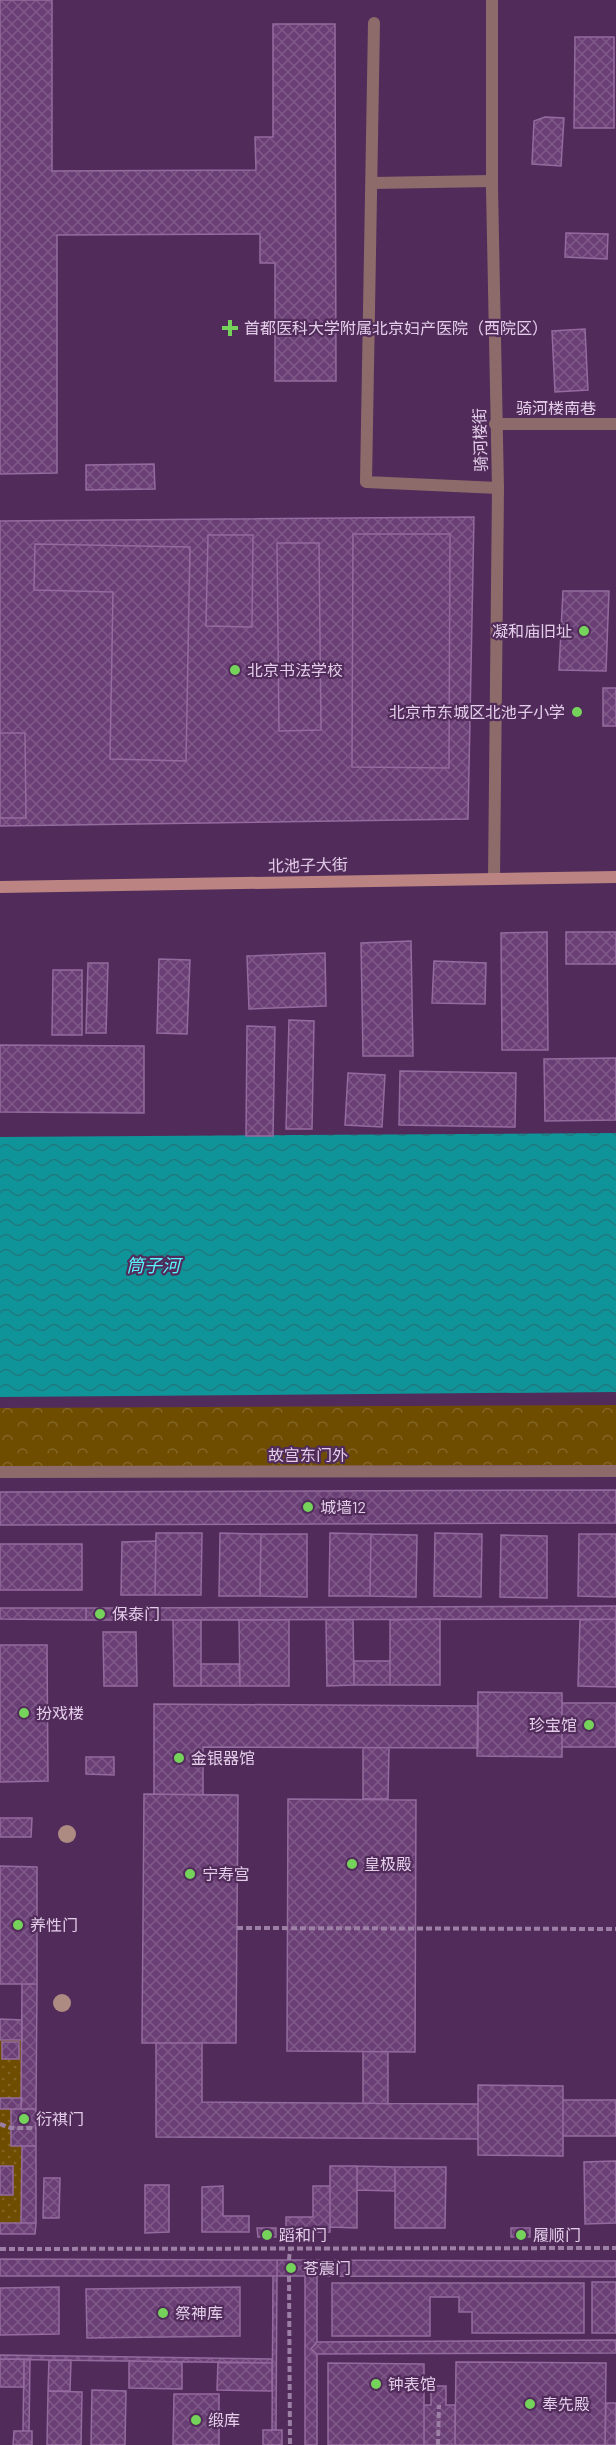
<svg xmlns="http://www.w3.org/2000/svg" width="616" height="2445" font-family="Barlow,'Noto Sans SC',sans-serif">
	<defs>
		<pattern id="forest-crowns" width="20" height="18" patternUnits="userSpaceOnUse" patternTransform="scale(1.5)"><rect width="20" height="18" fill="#6f4d00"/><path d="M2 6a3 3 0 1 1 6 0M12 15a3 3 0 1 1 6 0" fill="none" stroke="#836525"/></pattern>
		<pattern id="garden-dots" width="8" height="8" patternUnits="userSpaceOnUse" patternTransform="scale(1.5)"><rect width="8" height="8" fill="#6f4d00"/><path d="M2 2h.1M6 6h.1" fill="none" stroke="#836525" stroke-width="1.8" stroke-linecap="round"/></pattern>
		<pattern id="water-waves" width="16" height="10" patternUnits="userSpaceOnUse" patternTransform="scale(1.5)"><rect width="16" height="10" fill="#0f9499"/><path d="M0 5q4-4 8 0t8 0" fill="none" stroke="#1f7a80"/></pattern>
		<pattern id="building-cross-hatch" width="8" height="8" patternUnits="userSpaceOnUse" patternTransform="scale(1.5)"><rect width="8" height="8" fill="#6a3f75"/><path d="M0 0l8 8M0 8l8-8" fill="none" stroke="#7f5a89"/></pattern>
	</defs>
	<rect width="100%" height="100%" fill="#512c5a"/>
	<path fill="url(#forest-crowns)" d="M616,1405V1465L0,1467V1408Z"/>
	<path fill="url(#garden-dots)" d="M0,2040H22L21,2109L11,2110V2146H22L21,2223H36L35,2234H0Z"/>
	<path fill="url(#water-waves)" d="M616,1133V1392L0,1397V1137Z"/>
	<path fill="url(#building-cross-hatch)" stroke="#946b9f" stroke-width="1.5" d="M0,0H52V171L256,170L255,137H273V24H335L336,381H275V263H260V234L57,235V473L0,474Z
		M575,37H614V128H574Z
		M545,117L564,118L561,166L532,164L534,121Z
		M566,233L608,234L607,259L565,257Z
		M585,329L588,390L555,392L552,331Z
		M154,464L155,489L86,490V465Z
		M474,517L468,819L0,826V521Z
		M353,534H450L449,768L352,767Z
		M208,535H253L252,627L206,626Z
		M277,543H319L321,730L279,731Z
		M35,544L190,547L186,761L110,759L113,592L34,590Z
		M563,591H609L606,671L559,670Z
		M603,688H616V726H603Z
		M0,733H25L26,818H0Z
		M547,932L548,1050H502L501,933Z
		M566,932H616V964H566Z
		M411,941L413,1056H363L361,943Z
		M325,953L326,1006L249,1009L247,956Z
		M159,959L190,960L187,1034L157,1033Z
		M434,961L486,963L485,1004L432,1003Z
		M88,963H108L106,1033H86Z
		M53,970H82V1035H52Z
		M289,1020L314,1021L312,1129H286Z
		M247,1026L275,1027L273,1136H246Z
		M0,1045L144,1046V1113L0,1112Z
		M616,1058V1120L545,1121L544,1059Z
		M400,1071L516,1073L515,1127L399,1125Z
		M348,1073L385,1075L382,1127L345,1125Z
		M616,1490V1523L0,1525V1492Z
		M156,1533H202L201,1595H155Z
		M220,1533L261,1534L260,1596H219Z
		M330,1533L371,1534L370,1596H329Z
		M435,1533L482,1534L481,1597L434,1596Z
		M261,1534H307V1597L260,1596Z
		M371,1534L417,1535L416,1597L370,1596Z
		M579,1534H616V1597L578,1596Z
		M501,1535L547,1536V1598L500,1597Z
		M156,1541L155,1595H121L122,1542Z
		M0,1544H82V1590H0Z
		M616,1606V1619L113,1620V1608Z
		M0,1608H86V1620L0,1619Z
		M86,1608H113V1620H86Z
		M440,1619V1685H390V1620Z
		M616,1619V1687L578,1686L580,1620Z
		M173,1620H201V1686H174Z
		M239,1620H289V1686H240Z
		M326,1620H353L354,1685L327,1686Z
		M103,1632H136L137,1686H104Z
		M0,1645H47L48,1781L0,1782Z
		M354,1661H390V1685H354Z
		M201,1664H239L240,1686H201Z
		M478,1692L562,1693V1757L477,1756Z
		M562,1703H616V1747H562Z
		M154,1704L478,1706V1748L203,1747V1795L154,1794Z
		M363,1748H389L388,1799H363Z
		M86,1757H114V1775L86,1774Z
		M144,1794L238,1795L236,2043H142Z
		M288,1799L416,1800L415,2052L287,2051Z
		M0,1818H32L31,1837H0Z
		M0,1866L37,1867V1984H0Z
		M22,1984H37L36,2109H21Z
		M0,2019L22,2020V2040H0Z
		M2,2042H19V2059H2Z
		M156,2043H202V2102L478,2104V2139L156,2137Z
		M363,2052H388V2104L363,2103Z
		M478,2085L563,2086V2156L478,2155Z
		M0,2098H22L21,2109H0Z
		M563,2100H616V2136H563Z
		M11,2109H36V2146H11Z
		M22,2146H36V2223H21Z
		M616,2161V2223L585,2224L584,2162Z
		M0,2166H13V2195H0Z
		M330,2166H357V2228L330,2227Z
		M357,2166L395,2167V2191L357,2190Z
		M395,2167H446L445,2228H395Z
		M44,2178H60L59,2218H43Z
		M145,2185H169V2232L145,2233Z
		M223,2186V2216H249V2232H202V2187Z
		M313,2186H330V2232L286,2233V2217H313Z
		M0,2223H36L35,2234H0Z
		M257,2228H276V2237H258Z
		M511,2228H530V2237H511Z
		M0,2259L277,2260V2276H0Z
		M277,2260H305V2276H277Z
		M305,2260L616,2261V2277L317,2276L312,2269L305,2276Z
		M312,2269L317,2276V2342L311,2349L317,2354V2445H305V2276Z
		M273,2276H277L276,2429L272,2430Z
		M592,2282H616V2333H592Z
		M332,2283H584V2333H472V2312H459V2297H430V2336H332Z
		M59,2287V2334L0,2335V2288Z
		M240,2287V2336L87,2338L86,2289Z
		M616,2340V2353L317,2354L311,2349L317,2342Z
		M0,2355L272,2359V2363L49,2360L0,2359Z
		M0,2359H24V2387H0Z
		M24,2359H30L29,2431H23Z
		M49,2360H71L70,2391H48Z
		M129,2361L182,2362V2389L129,2388Z
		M218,2362L272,2363V2391L217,2390Z
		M456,2362L606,2363L605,2445H455Z
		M328,2363L424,2364V2445H328Z
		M431,2386H446V2405H455V2445H424V2405H431Z
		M92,2390L126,2391L125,2445H91Z
		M48,2391L82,2392L81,2445H47Z
		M174,2394H219V2445H173Z
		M606,2403H616V2445H605Z
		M263,2430H282V2445H263Z
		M14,2431H32V2445H13Z"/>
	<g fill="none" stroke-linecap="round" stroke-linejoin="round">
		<path stroke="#9c7fa4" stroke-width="4" stroke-dasharray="6 3" stroke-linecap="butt" d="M237,1928L616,1929
			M0,2124L11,2128H36
			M0,2249L616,2248
			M289,2260L290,2249
			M289,2276L290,2445
			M438,2445L439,2405"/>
		<path stroke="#8e6b6b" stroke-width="12" d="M374,23L366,482L498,488
			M372,183L492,181
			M0,1472L616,1471"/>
		<path stroke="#8e6b6b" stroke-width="12" d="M492,0V188L498,488L494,878
			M495,424H616"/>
		<path stroke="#bb8483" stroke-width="12" d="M0,887L616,877"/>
	</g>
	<g fill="#ae8b82">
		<circle cx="67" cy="1834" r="9"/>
		<circle cx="62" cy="2003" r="9"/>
	</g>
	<g fill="#75d25b" stroke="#512c5a" stroke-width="2">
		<path d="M227 319h6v6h6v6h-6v6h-6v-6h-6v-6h6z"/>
		<circle cx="584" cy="631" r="6"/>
		<circle cx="235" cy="670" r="6"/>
		<circle cx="577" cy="712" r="6"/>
		<circle cx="308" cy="1507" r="6"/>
		<circle cx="100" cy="1614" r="6"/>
		<circle cx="24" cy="1713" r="6"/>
		<circle cx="589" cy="1725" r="6"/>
		<circle cx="179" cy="1758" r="6"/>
		<circle cx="352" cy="1864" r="6"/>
		<circle cx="190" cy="1874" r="6"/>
		<circle cx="18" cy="1925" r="6"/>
		<circle cx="24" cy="2119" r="6"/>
		<circle cx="267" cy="2235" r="6"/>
		<circle cx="521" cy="2235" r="6"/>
		<circle cx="291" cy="2268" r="6"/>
		<circle cx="163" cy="2313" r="6"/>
		<circle cx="376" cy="2384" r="6"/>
		<circle cx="530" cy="2404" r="6"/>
		<circle cx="196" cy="2420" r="6"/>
	</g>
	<g text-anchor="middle" stroke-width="4.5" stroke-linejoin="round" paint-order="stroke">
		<g font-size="16" fill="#e3cde9" stroke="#512c5a" text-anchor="start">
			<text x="244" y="334">首都医科大学附属北京妇产医院（西院区）</text>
			<text x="572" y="637" text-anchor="end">凝和庙旧址</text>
			<text x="247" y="676">北京书法学校</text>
			<text x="565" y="718" text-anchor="end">北京市东城区北池子小学</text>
			<text x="320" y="1513">城墙12</text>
			<text x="112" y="1620">保泰门</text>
			<text x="36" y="1719">扮戏楼</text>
			<text x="577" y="1731" text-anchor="end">珍宝馆</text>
			<text x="191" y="1764">金银器馆</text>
			<text x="364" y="1870">皇极殿</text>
			<text x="202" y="1880">宁寿宫</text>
			<text x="30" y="1931">养性门</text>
			<text x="36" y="2125">衍祺门</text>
			<text x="279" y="2241">蹈和门</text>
			<text x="533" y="2241">履顺门</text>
			<text x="303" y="2274">苍震门</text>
			<text x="175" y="2319">祭神库</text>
			<text x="388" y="2390">钟表馆</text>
			<text x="542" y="2410">奉先殿</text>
			<text x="208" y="2426">缎库</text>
		</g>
		<g font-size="16" fill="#e3cde9" stroke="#512c5a">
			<text x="556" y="414">骑河楼南巷</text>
			<text transform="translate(480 440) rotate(-92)" y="6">骑河楼街</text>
			<text transform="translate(308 865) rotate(-1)" y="6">北池子大街</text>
			<text x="308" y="1461">故宫东门外</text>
		</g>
		<g font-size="18" font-style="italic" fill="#59f7fe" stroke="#512c5a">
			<text x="153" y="1272">筒子河</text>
		</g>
	</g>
</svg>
